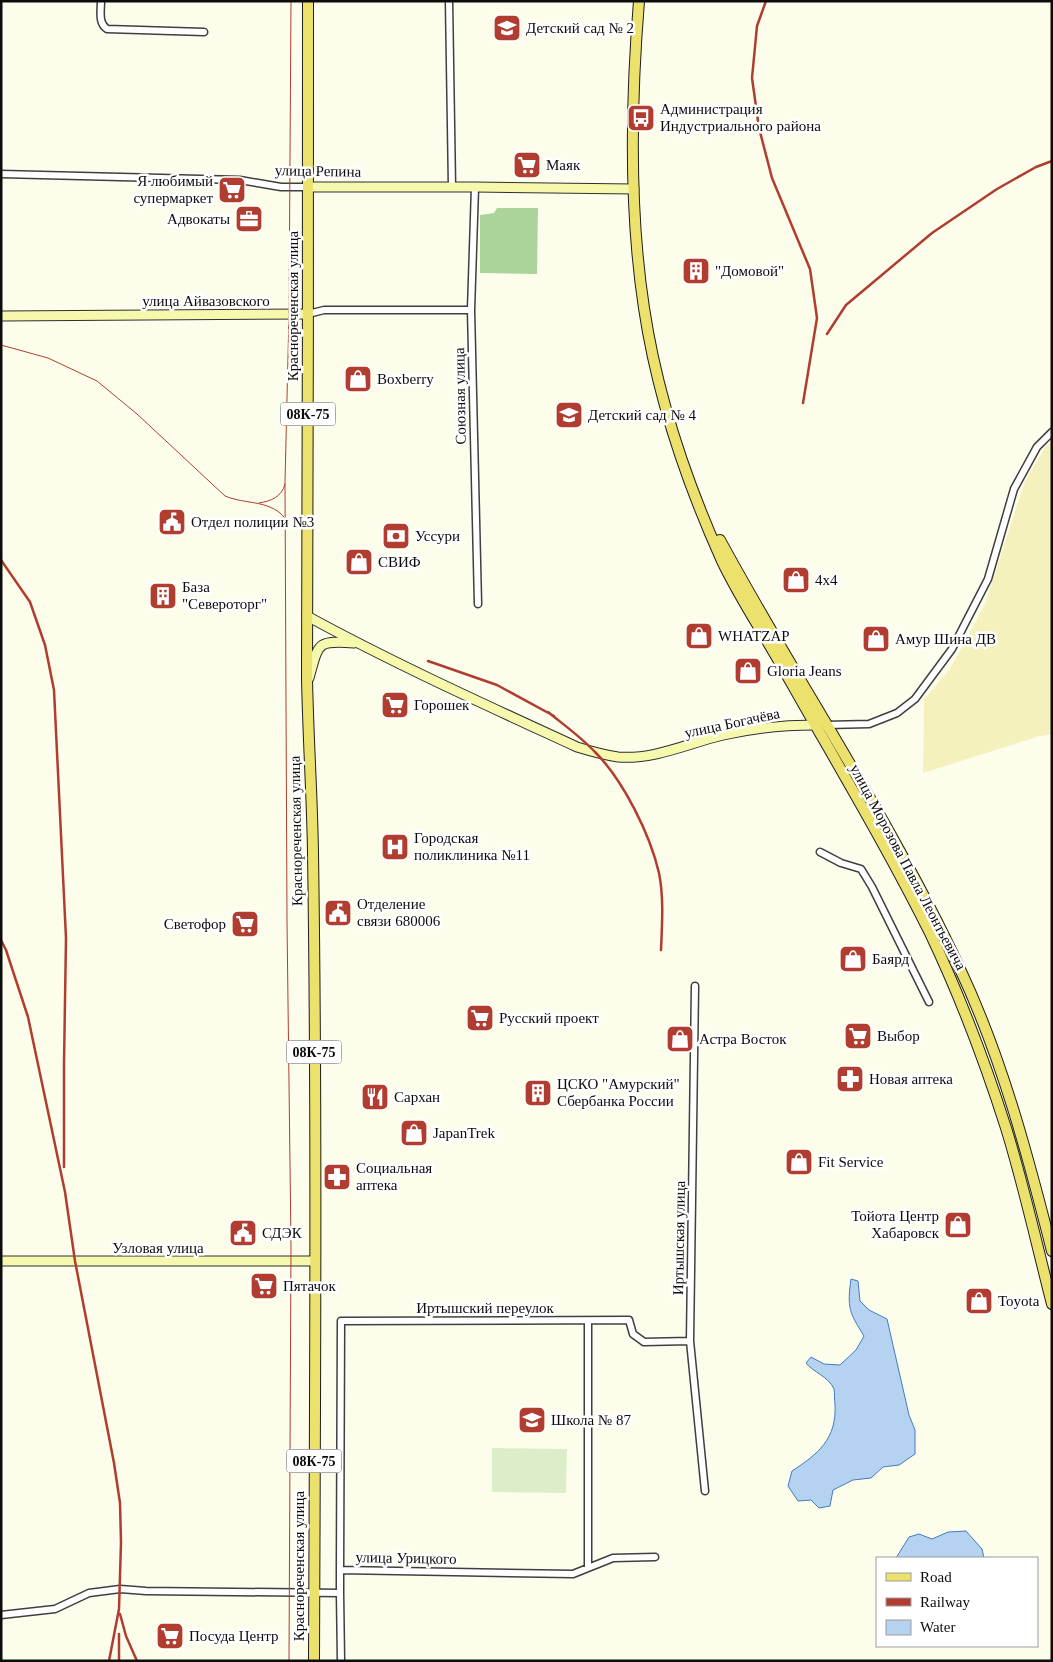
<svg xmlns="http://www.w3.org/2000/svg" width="1053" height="1662" font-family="Georgia,serif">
	<rect width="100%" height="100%" fill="#fdfdec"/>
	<path fill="#abd49a" d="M497,208H538L537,274L480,273V215L494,213Z"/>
	<path fill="#f5f1bd" d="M1052,441V734L1040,736L923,773L924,699L950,669L985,604L1025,481L1046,446Z"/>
	<path fill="#dcedca" d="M492,1448L567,1449L566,1493L492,1492Z"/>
	<path fill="#b5d2f1" stroke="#427cc1" d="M851,1279L858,1281L860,1301L869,1310L887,1319L909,1415L915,1430V1454L899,1465L883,1467L871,1478L853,1480L833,1490L830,1506L819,1508L811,1500L798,1501L788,1486L792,1471C818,1454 837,1439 835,1404C834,1400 835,1393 834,1389C829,1377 813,1372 806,1363L811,1357L824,1364L840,1365L856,1350L864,1336C849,1312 847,1308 851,1279Z
		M966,1531L982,1549L984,1558H896L909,1537L919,1534L932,1539L948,1532Z"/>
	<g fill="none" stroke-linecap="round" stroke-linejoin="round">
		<defs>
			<path id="street" d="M101,1C101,11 98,23 107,29L204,32
				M449,1L452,187
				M1,174L240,180L281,187H309
				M475,187L471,310L478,604
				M308,314L324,310H471
				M826,725L869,724L897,713L915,699L952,649L988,579L1014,489L1037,447L1052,432
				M820,852L841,863L861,869L872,887L929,1002
				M695,986L690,1341L705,1491
				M588,1321V1568
				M340,1570L341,1321L629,1320L633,1334L644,1342L690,1341
				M340,1593L341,1661
				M1,1615L55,1609L89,1593L120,1589L146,1591L340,1593V1570L573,1574L613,1558L655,1557"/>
			<path id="secondary" d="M309,187H475L634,189
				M1,316L308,314
				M307,616C395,664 486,705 577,747C590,751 604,755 618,757C654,760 689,743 723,735C754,728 783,725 815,725
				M309,678C319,643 316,640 354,643
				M1,1261H315"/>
			<path id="primary" d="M308,1C309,226 307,452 307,677C308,735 312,793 313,852C317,1121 315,1391 314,1661
				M639,1C631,100 629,210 644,308C657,395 686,481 722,561C740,599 764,634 784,670C833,757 885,843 930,933C960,996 985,1062 1006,1128C1024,1186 1037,1246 1052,1304
				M720,540C798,684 891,820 960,969C1002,1058 1028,1156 1052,1251"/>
		</defs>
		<use href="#street" stroke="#3f3f3f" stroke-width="9"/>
		<use href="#secondary" stroke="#2e2e2e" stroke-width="11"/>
		<use href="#primary" stroke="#1d1d1d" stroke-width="12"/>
		<use href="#street" stroke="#fff" stroke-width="6"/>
		<use href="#secondary" stroke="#f5f8ad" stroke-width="9"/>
		<use href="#primary" stroke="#ede16d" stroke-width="10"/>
		<path stroke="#b03d30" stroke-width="1" d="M1,345L48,358L97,381L137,414L225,496C246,505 273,499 287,521
			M259,503C271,501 282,497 285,484
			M289,1661L291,1245L287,921L285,482L289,314L291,1"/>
		<path stroke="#b03d30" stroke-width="2.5" d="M766,1L757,26L752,78L759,128L772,178L810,269L817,318L803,403
			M827,334L846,305L932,233L997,189L1036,167L1052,161
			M1,560L30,602L45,645L54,690L66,938L64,1064V1167
			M428,661L497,685L554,716
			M548,712C564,725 581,737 595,752C623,780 650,834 659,873C664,898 662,925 661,950
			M1,940L6,950L28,1017L65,1192L75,1261L114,1463L120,1503L121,1542L119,1609L109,1661
			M120,1614L126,1636L137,1661
			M119,1634V1661"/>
	</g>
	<defs>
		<symbol id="school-square" viewBox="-11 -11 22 22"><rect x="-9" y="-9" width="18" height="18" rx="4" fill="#b03d30" stroke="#fff"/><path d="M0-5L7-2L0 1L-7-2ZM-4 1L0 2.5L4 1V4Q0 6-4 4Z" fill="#fff"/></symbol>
		<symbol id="bus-square" viewBox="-11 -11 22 22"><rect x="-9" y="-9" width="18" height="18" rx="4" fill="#b03d30" stroke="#fff"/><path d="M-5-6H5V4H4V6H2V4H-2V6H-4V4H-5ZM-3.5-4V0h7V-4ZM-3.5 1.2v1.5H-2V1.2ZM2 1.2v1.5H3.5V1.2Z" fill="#fff"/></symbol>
		<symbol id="supermarket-square" viewBox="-11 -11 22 22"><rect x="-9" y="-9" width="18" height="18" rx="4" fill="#b03d30" stroke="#fff"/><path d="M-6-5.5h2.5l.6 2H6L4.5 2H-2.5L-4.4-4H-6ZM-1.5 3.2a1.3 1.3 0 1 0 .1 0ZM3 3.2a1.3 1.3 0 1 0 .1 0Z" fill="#fff"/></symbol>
		<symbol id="office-square" viewBox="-11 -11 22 22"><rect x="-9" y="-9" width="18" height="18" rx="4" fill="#b03d30" stroke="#fff"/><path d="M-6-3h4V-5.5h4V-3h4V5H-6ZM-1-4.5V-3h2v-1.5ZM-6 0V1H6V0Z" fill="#fff"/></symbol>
		<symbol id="building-square" viewBox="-11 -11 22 22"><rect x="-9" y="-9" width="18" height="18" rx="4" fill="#b03d30" stroke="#fff"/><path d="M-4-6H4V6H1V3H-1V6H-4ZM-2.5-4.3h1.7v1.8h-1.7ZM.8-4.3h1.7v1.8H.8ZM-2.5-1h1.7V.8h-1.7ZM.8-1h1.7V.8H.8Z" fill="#fff"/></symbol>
		<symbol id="shop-square" viewBox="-11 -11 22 22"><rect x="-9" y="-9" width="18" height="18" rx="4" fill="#b03d30" stroke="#fff"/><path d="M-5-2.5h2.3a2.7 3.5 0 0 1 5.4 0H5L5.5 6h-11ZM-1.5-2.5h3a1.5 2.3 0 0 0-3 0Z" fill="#fff"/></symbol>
		<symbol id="civic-square" viewBox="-11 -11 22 22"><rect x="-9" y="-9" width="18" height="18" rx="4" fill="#b03d30" stroke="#fff"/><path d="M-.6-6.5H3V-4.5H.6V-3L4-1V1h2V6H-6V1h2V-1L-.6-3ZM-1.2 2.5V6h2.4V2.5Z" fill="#fff"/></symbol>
		<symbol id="bank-square" viewBox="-11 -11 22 22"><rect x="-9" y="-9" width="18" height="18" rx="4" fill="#b03d30" stroke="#fff"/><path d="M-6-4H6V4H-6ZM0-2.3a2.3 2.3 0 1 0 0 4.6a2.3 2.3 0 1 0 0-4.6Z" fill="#fff"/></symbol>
		<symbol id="hospital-square" viewBox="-11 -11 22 22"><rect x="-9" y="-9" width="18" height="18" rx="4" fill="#b03d30" stroke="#fff"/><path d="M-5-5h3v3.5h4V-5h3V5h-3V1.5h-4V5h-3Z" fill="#fff"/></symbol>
		<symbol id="pharmacy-square" viewBox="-11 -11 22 22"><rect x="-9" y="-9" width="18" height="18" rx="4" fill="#b03d30" stroke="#fff"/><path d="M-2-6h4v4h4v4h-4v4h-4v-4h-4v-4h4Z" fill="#fff"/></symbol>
		<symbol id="restaurant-square" viewBox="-11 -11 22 22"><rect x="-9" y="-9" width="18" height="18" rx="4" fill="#b03d30" stroke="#fff"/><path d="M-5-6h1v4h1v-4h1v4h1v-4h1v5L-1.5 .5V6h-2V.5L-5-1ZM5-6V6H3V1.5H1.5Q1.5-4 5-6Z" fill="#fff"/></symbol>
	</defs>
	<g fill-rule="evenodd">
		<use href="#school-square" x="491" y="12" width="32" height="32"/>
		<use href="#bus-square" x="625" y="102" width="32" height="32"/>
		<use href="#supermarket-square" x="511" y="149" width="32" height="32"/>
		<use href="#supermarket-square" x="216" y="174" width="32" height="32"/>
		<use href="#office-square" x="233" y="203" width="32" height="32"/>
		<use href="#building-square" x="680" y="255" width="32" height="32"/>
		<use href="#shop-square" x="342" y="363" width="32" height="32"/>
		<use href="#school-square" x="553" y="399" width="32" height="32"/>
		<use href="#civic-square" x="156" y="506" width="32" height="32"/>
		<use href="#bank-square" x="380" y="520" width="32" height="32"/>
		<use href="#shop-square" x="343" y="546" width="32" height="32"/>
		<use href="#shop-square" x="780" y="564" width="32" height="32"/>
		<use href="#building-square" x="147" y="580" width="32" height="32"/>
		<use href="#shop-square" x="683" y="620" width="32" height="32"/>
		<use href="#shop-square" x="860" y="623" width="32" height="32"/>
		<use href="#shop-square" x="732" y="655" width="32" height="32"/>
		<use href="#supermarket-square" x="379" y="689" width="32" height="32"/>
		<use href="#hospital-square" x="379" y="831" width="32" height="32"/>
		<use href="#civic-square" x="322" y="897" width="32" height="32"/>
		<use href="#supermarket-square" x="229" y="908" width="32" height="32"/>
		<use href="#shop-square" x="837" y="943" width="32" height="32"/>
		<use href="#supermarket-square" x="464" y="1002" width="32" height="32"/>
		<use href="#supermarket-square" x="842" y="1020" width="32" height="32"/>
		<use href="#shop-square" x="664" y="1023" width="32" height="32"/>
		<use href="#pharmacy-square" x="834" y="1063" width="32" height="32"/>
		<use href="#building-square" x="522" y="1077" width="32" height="32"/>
		<use href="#restaurant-square" x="359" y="1081" width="32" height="32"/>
		<use href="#shop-square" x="398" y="1117" width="32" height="32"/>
		<use href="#shop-square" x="783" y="1146" width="32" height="32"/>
		<use href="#pharmacy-square" x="321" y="1161" width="32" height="32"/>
		<use href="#shop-square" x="942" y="1209" width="32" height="32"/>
		<use href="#civic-square" x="227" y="1217" width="32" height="32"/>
		<use href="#supermarket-square" x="248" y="1270" width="32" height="32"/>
		<use href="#shop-square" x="963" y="1285" width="32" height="32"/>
		<use href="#school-square" x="516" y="1404" width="32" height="32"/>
		<use href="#supermarket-square" x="154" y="1620" width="32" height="32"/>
	</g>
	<g text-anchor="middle" stroke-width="5" stroke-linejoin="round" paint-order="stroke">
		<g fill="#fff" stroke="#555" stroke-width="1">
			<rect x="280.5" y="402.5" width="55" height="23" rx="4"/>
			<rect x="286.5" y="1040.5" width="55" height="23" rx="4"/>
			<rect x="286.5" y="1449.5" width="55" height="23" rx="4"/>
		</g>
		<g font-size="14" font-weight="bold" fill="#0c0c0c">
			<text x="308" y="419">08К-75</text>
			<text x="314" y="1057">08К-75</text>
			<text x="314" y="1466">08К-75</text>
		</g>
		<g font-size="15" fill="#0c0c0c" stroke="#fff" text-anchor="start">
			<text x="526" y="33">Детский сад № 2</text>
			<text x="660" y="114">Администрация<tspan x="660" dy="17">Индустриального района</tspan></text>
			<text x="546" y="170">Маяк</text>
			<text x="213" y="186" text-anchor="end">Я любимый<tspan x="213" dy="17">супермаркет</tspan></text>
			<text x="230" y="224" text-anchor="end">Адвокаты</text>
			<text x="715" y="276">"Домовой"</text>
			<text x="377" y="384">Boxberry</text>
			<text x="588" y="420">Детский сад № 4</text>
			<text x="191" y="527">Отдел полиции №3</text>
			<text x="415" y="541">Уссури</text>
			<text x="378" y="567">СВИФ</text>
			<text x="815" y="585">4х4</text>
			<text x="182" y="592">База<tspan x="182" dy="17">"Североторг"</tspan></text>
			<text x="718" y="641">WHATZAP</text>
			<text x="895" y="644">Амур Шина ДВ</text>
			<text x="767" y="676">Gloria Jeans</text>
			<text x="414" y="710">Горошек</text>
			<text x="414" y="843">Городская<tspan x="414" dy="17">поликлиника №11</tspan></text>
			<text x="357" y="909">Отделение<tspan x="357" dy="17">связи 680006</tspan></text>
			<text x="226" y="929" text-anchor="end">Светофор</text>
			<text x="872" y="964">Баярд</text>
			<text x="499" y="1023">Русский проект</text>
			<text x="877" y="1041">Выбор</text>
			<text x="699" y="1044">Астра Восток</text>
			<text x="869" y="1084">Новая аптека</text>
			<text x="557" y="1089">ЦСКО "Амурский"<tspan x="557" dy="17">Сбербанка России</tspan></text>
			<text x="394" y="1102">Сархан</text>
			<text x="433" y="1138">JapanTrek</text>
			<text x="818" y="1167">Fit Service</text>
			<text x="356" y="1173">Социальная<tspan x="356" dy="17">аптека</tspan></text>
			<text x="939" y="1221" text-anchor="end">Тойота Центр<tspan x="939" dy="17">Хабаровск</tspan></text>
			<text x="262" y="1238">СДЭК</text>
			<text x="283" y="1291">Пятачок</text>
			<text x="998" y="1306">Toyota</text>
			<text x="551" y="1425">Школа № 87</text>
			<text x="189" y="1641">Посуда Центр</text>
		</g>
		<g font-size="15" fill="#0c0c0c" stroke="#fff">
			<text transform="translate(318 171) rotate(1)" y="5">улица Репина</text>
			<text x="206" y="306">улица Айвазовского</text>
			<text transform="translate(293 306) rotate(-90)" y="5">Краснореченская улица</text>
			<text transform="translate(460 396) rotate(-91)" y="5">Союзная улица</text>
			<text transform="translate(732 723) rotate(-12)" y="5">улица Богачёва</text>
			<text transform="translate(296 831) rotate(-91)" y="5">Краснореченская улица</text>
			<text transform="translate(908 867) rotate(62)" y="5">улица Морозова Павла Леонтьевича</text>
			<text transform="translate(679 1238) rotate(-89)" y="5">Иртышская улица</text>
			<text x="158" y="1253">Узловая улица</text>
			<text x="485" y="1313">Иртышский переулок</text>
			<text transform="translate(406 1558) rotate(1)" y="5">улица Урицкого</text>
			<text transform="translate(299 1566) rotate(-90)" y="5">Краснореченская улица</text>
		</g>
	</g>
	<rect width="1053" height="1662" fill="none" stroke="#0c0c0c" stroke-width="5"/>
	<rect x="876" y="1557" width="162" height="90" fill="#ffffff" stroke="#9e9e9e"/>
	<rect x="886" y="1573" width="25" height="8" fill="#ede16d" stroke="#9e9e9e"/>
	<text x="920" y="1582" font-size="15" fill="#0c0c0c">Road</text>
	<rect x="886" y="1598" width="25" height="8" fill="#b03d30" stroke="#9e9e9e"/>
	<text x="920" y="1607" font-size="15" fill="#0c0c0c">Railway</text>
	<rect x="886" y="1620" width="25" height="15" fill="#b5d2f1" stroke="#9e9e9e"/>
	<text x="920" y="1632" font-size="15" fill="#0c0c0c">Water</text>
</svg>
